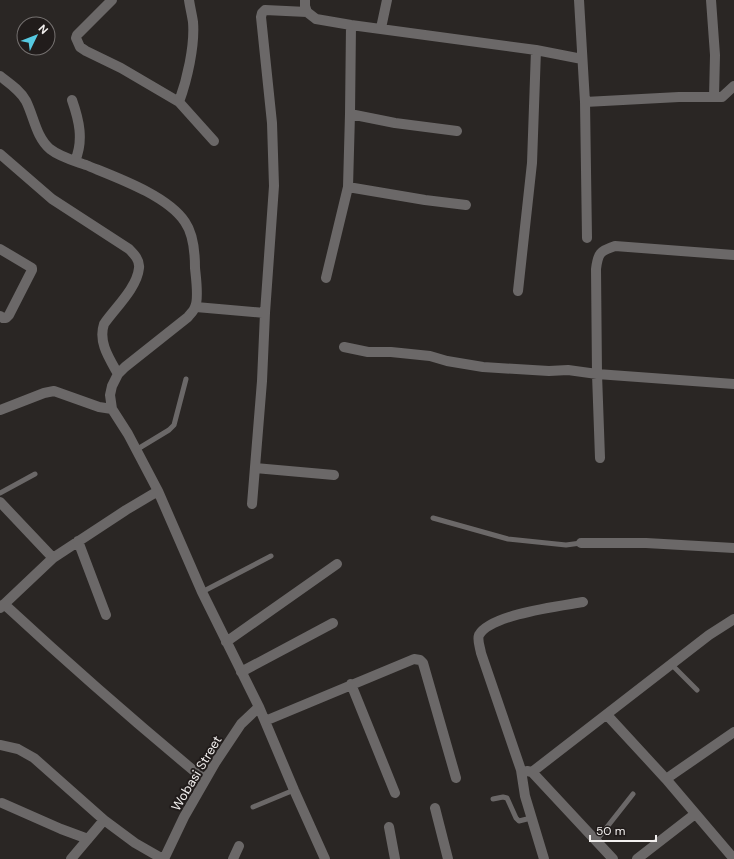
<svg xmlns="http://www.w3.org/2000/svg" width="734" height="859" font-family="'DM Sans',sans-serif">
	<rect width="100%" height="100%" fill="#2a2624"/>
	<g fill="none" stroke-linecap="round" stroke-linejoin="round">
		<path stroke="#6b6868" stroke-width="5" d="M136,450L169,430L174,425L186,379
			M0,493L35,474
			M433,518L508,539L566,545L581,543
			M202,592L271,556
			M672,665L697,690
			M493,799L503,797L507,798L516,818L519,821L531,818
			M253,807L294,790
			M596,841L633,794"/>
		<path stroke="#6b6868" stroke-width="10" d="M112,0L77,35L76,38L80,47L86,51L121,68L179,102L214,141
			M305,0V6L307,12L316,19L351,25L536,50L582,59
			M579,0L585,102L587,238
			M711,0L715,55L714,97
			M381,28L387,0
			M0,76C9,83 20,90 26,101C34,117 36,137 50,149C60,157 75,161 86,165C115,177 167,195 185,222C194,235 195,253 195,268C196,278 199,299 195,307C194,311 190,314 188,317L125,367L118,374L112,386L110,395L112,409L128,434L158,491L202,592L259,707L294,790L325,859
			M72,100C79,120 84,140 75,161
			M179,102C187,80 195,46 193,22C192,15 190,7 189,0
			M585,102L679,97H722L734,86
			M350,114L395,123L457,131
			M0,154L52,199L129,249C134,254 140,260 139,268C137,288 115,308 104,324C98,342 109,358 118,374
			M348,187L425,200L466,205
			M0,249L32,268V270L9,315L6,318H3L0,316
			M326,278L348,187L350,114L351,25
			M518,291L532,163L536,50
			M196,307L265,313
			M344,347L368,352H391L430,356L447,361L483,367L549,371L568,370L597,374L734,384
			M0,410L44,393L54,391L99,407L112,409
			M600,458L597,374L596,269C598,253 600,251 615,246L734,255
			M255,468L334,475
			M0,502L53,558
			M252,504L262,381L265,313L274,186L272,123L261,17L262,13L265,10L307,12
			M78,541L106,615
			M581,543H646L734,548
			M4,604C70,665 136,723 205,780
			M0,608L53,558L126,510L158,491
			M226,642L337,564
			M241,672L333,623
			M351,684L395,793
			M607,715L666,779L734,859
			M265,721L414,659L420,660L423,663L456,778
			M0,745L18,749L34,758L104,820L135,843L163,859
			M527,771L532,772L613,859
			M532,772L709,635L734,619
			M666,779L734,732
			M2,803L61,829L88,839
			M435,808L448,859
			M389,827L395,859
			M71,859L104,820
			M164,859L184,817L215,763L241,724L259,707
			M233,859L239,846
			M544,859L525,796L521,770L481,653C480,647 477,640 479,635C491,614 561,606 583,602
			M637,859L695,814"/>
	</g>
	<g text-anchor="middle" stroke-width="4" stroke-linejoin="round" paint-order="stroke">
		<g font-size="13" fill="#f3f0ef" stroke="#211c1b">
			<text transform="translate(196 773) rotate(-59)" y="5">Wobasi Street</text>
		</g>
	</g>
	<g transform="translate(36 36) rotate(47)"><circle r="19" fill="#211c1b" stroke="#757170"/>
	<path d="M0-3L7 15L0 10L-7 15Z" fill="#56c9e1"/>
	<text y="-6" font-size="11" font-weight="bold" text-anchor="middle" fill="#f3f0ef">N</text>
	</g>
	<path d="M590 835v6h66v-6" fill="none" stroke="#f3f0ef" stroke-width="2"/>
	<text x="596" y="835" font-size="12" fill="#f3f0ef" stroke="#211c1b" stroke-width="3" paint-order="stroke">50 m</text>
</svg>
